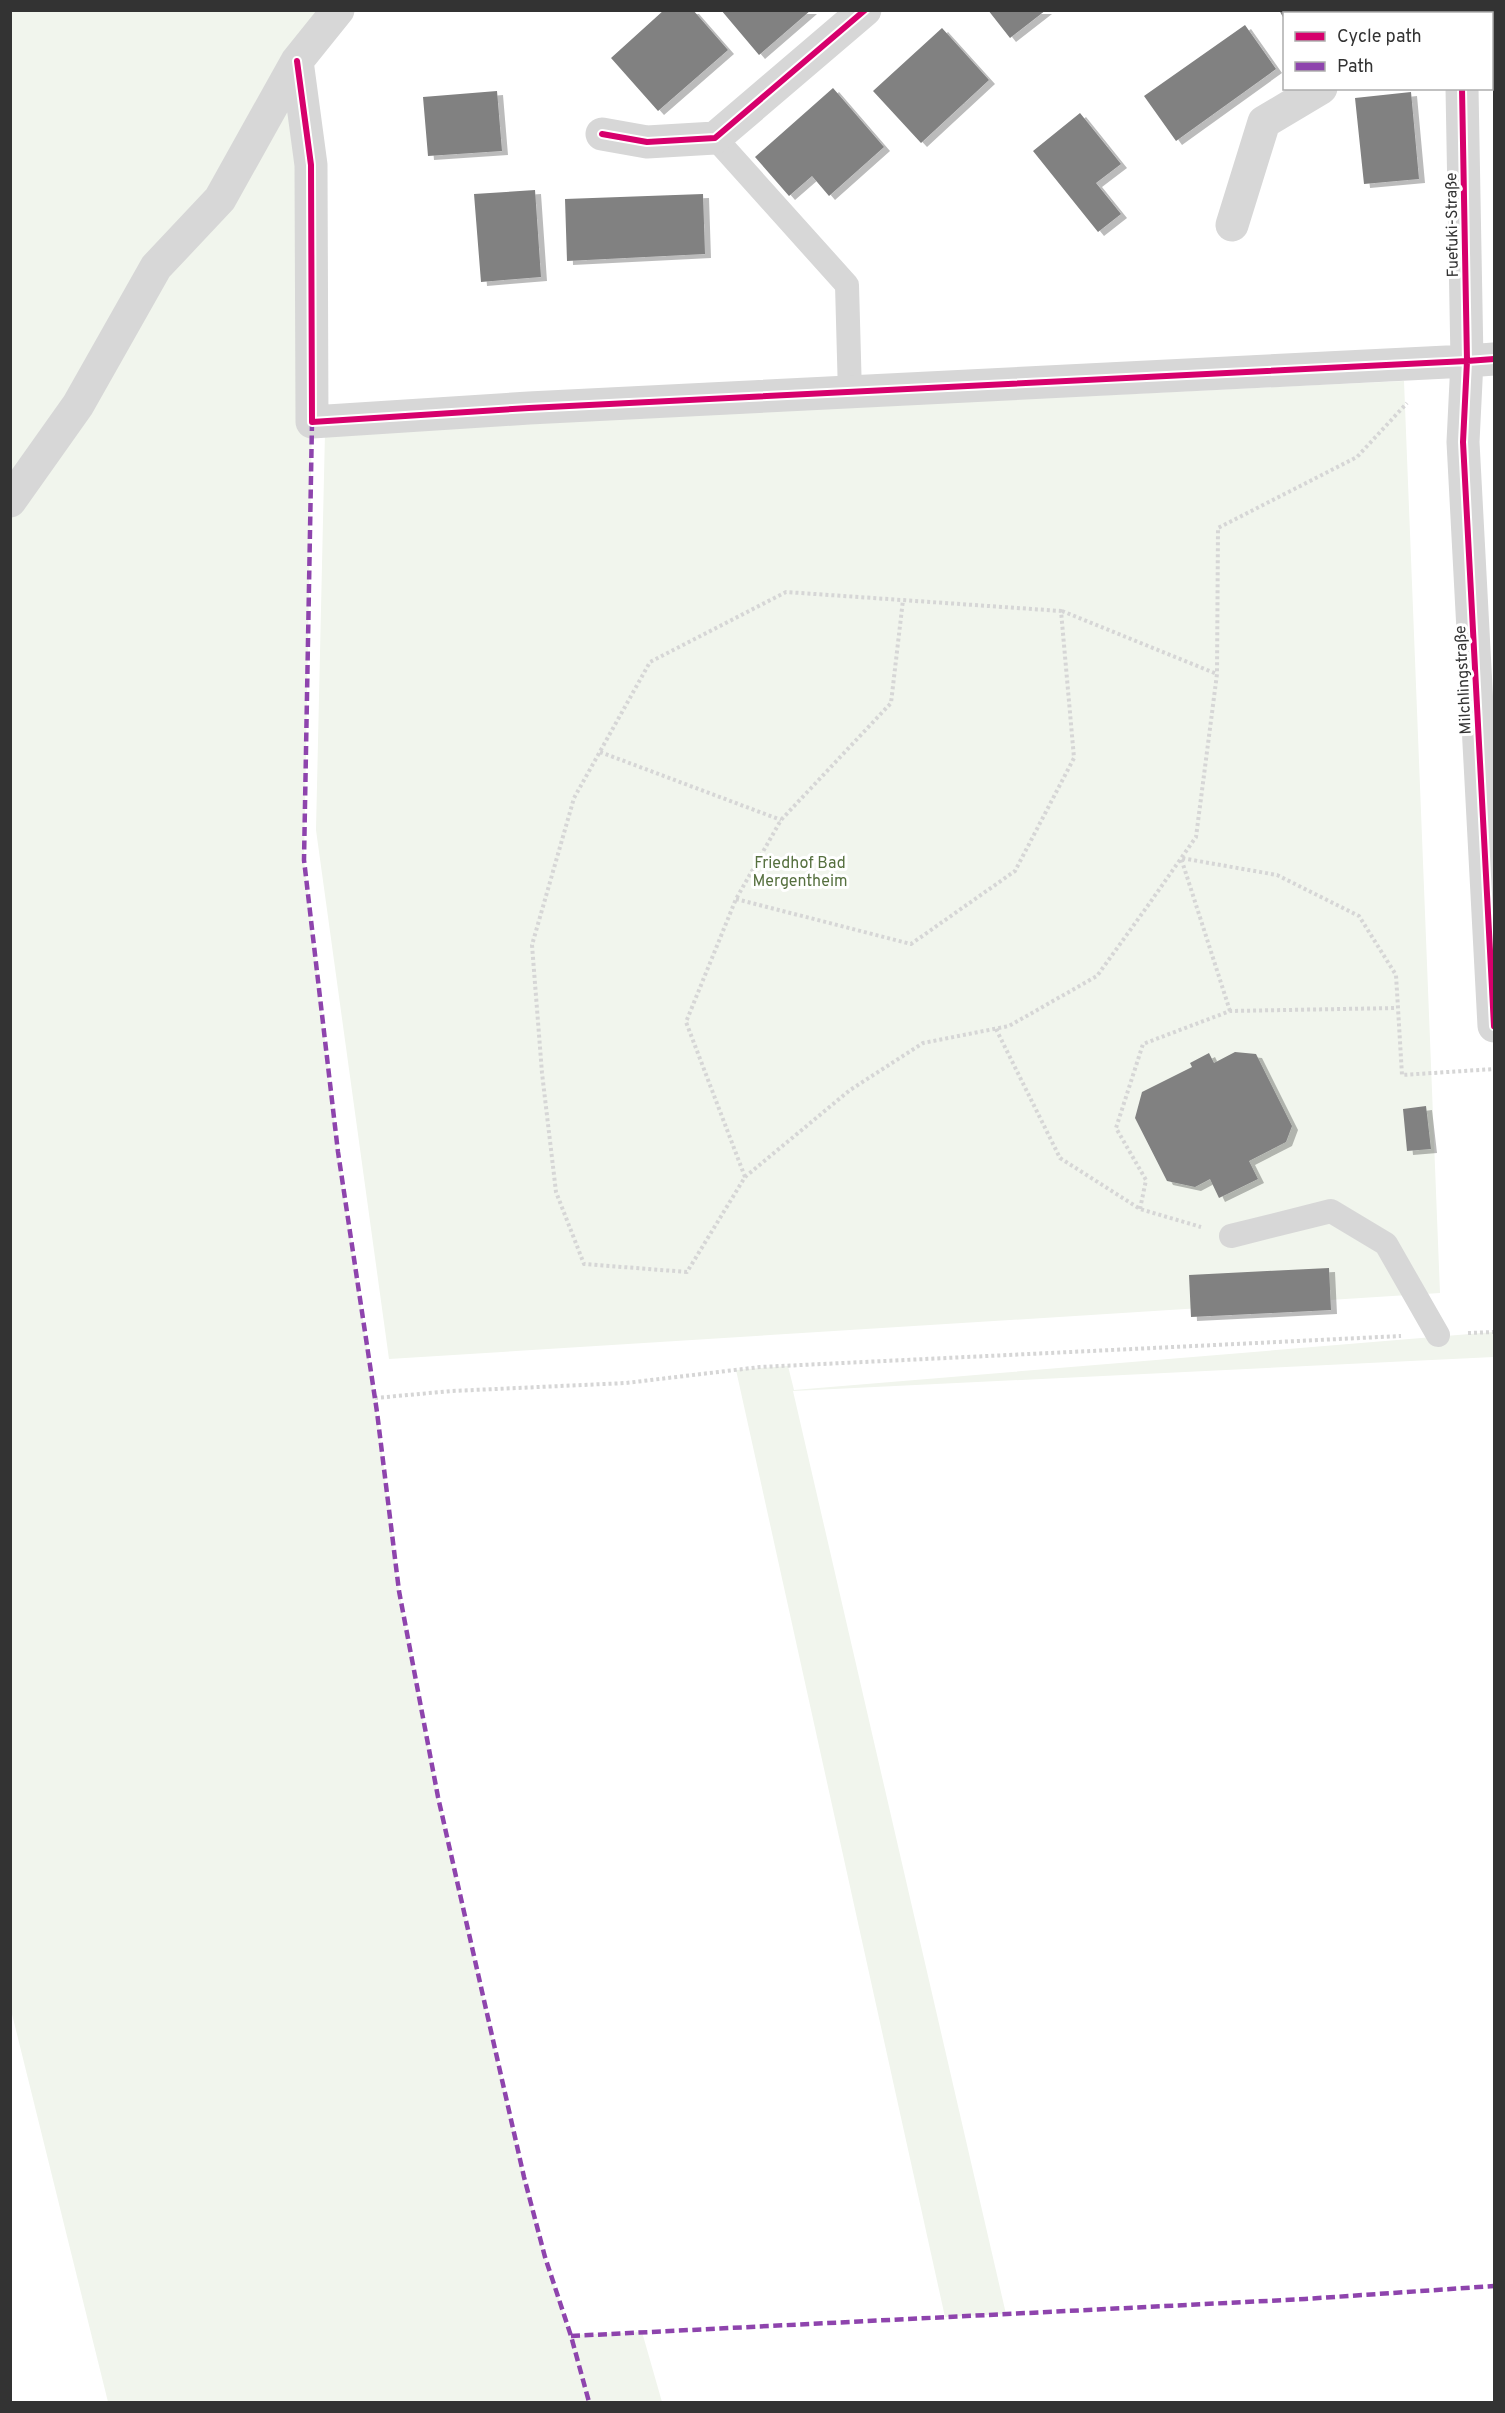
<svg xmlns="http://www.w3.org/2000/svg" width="1505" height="2413" font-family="Overpass,sans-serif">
	<defs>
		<filter id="shadow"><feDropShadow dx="6" dy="4" stdDeviation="0" flood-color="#0004"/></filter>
	</defs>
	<rect width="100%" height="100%" fill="#fff"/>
	<path fill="#f1f5ed" d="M10,11H338L297,61L312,422L304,860L338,1152L377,1412L399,1591L438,1797L524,2177L545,2257L571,2335L642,2332L662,2402H108L10,2006Z
		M1404,381L1440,1293L389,1359L316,830L325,432Z
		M1494,1332V1357L793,1391L1006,2314L945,2317L736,1370L788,1366L794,1390Z"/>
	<path fill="#818181" filter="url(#shadow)" d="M664,10H693L728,50L658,111L611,58Z
		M721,10H811L759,55Z
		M988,10H1046L1010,38Z
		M1279,10H1335L1331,14H1284V19Z
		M1245,25L1276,69L1176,141L1144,96Z
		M942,28L989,80L921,143L873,91Z
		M833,88L884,147L829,196L812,176L789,196L755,157Z
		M497,91L502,151L428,156L423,97Z
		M1411,92L1419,179L1364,184L1355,98Z
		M1080,113L1121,164L1096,183L1121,214L1098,232L1033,151Z
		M535,190L541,277L481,282L474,194Z
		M703,194L705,254L567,261L565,199Z
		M1235,1052L1256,1054L1292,1126L1286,1142L1249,1161L1258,1179L1219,1198L1210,1179L1195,1187L1167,1181L1135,1118L1142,1092L1192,1067L1190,1063L1209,1053L1214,1063Z
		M1426,1106L1431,1149L1407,1151L1403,1109Z
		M1329,1268L1331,1310L1191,1317L1189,1275Z"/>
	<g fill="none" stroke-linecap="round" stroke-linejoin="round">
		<path stroke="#d6d6d6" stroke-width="4" stroke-dasharray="3 3" stroke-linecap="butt" d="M1062,611L1217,674
			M600,752L781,820
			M736,899L911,944L1015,871L1074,758L1061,611L786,592L650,662L574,798L532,945L542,1073L556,1192L584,1264L687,1272L745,1177L850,1090L923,1043L1009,1026L1097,976L1149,904L1196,837L1217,674L1218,528L1357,457L1407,403
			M1230,1011L1181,858L1277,875L1359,916L1396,975L1402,1075L1494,1069
			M996,1029L1060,1158L1140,1209L1201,1227
			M745,1177L686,1022L736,899L781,820L891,703L903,600
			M1140,1209L1146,1180L1116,1128L1143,1044L1230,1011L1397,1008
			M1468,1333L1494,1332
			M375,1398L452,1391L626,1383L760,1367L1401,1336"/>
		<path stroke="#d7d7d7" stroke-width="24" d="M715,138L847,285L850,394
			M1231,1236L1331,1211L1386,1244L1438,1335"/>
		<path stroke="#d7d7d7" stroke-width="33" d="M1450,14L1455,10
			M297,61L311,165L312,422L529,408L1467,361L1462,88
			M602,134L647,142L715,138L865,10
			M1232,225L1264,122L1321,88
			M1494,359L1467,361L1463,442L1494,1026
			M10,501L78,405L156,267L220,199L297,61L338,10"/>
		<path stroke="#8e44ad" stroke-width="4.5" stroke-dasharray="9 4.5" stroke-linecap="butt" d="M312,422L304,860L338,1152L377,1412L399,1591L438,1797L524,2177L545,2257L571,2336L589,2402
			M571,2336L1305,2299L1494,2286"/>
		<defs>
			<path id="cycleway" d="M297,61L311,165L312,422L529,408L1467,361L1462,88
				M602,134L647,142L715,138L865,10
				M1494,359L1467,361L1463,442L1494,1026"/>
		</defs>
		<use href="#cycleway" stroke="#fff" stroke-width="10"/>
		<use href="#cycleway" stroke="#d6006c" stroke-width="6"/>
	</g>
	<g text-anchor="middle" stroke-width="6" stroke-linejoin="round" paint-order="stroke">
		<g font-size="16" fill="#333" stroke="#fff">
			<text transform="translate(1451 225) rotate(-91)" y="6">Fuefuki-Straße</text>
			<text transform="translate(1462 680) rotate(-93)" y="6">Milchlingstraße</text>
		</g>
		<g font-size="16" fill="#56703f" stroke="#fff">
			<text x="800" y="868">Friedhof Bad<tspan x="800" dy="18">Mergentheim</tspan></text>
		</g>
	</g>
	<rect width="1505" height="2413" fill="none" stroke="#333333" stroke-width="24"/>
	<rect x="1283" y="12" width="210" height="78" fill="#ffffff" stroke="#adadad" stroke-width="1.5"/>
	<rect x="1295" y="32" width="30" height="9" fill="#d6006c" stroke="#adadad" stroke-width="1.5"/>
	<text x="1337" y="42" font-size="18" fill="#333333">Cycle path</text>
	<rect x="1295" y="62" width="30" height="9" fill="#8e44ad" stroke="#adadad" stroke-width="1.5"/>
	<text x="1337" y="72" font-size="18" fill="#333333">Path</text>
</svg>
